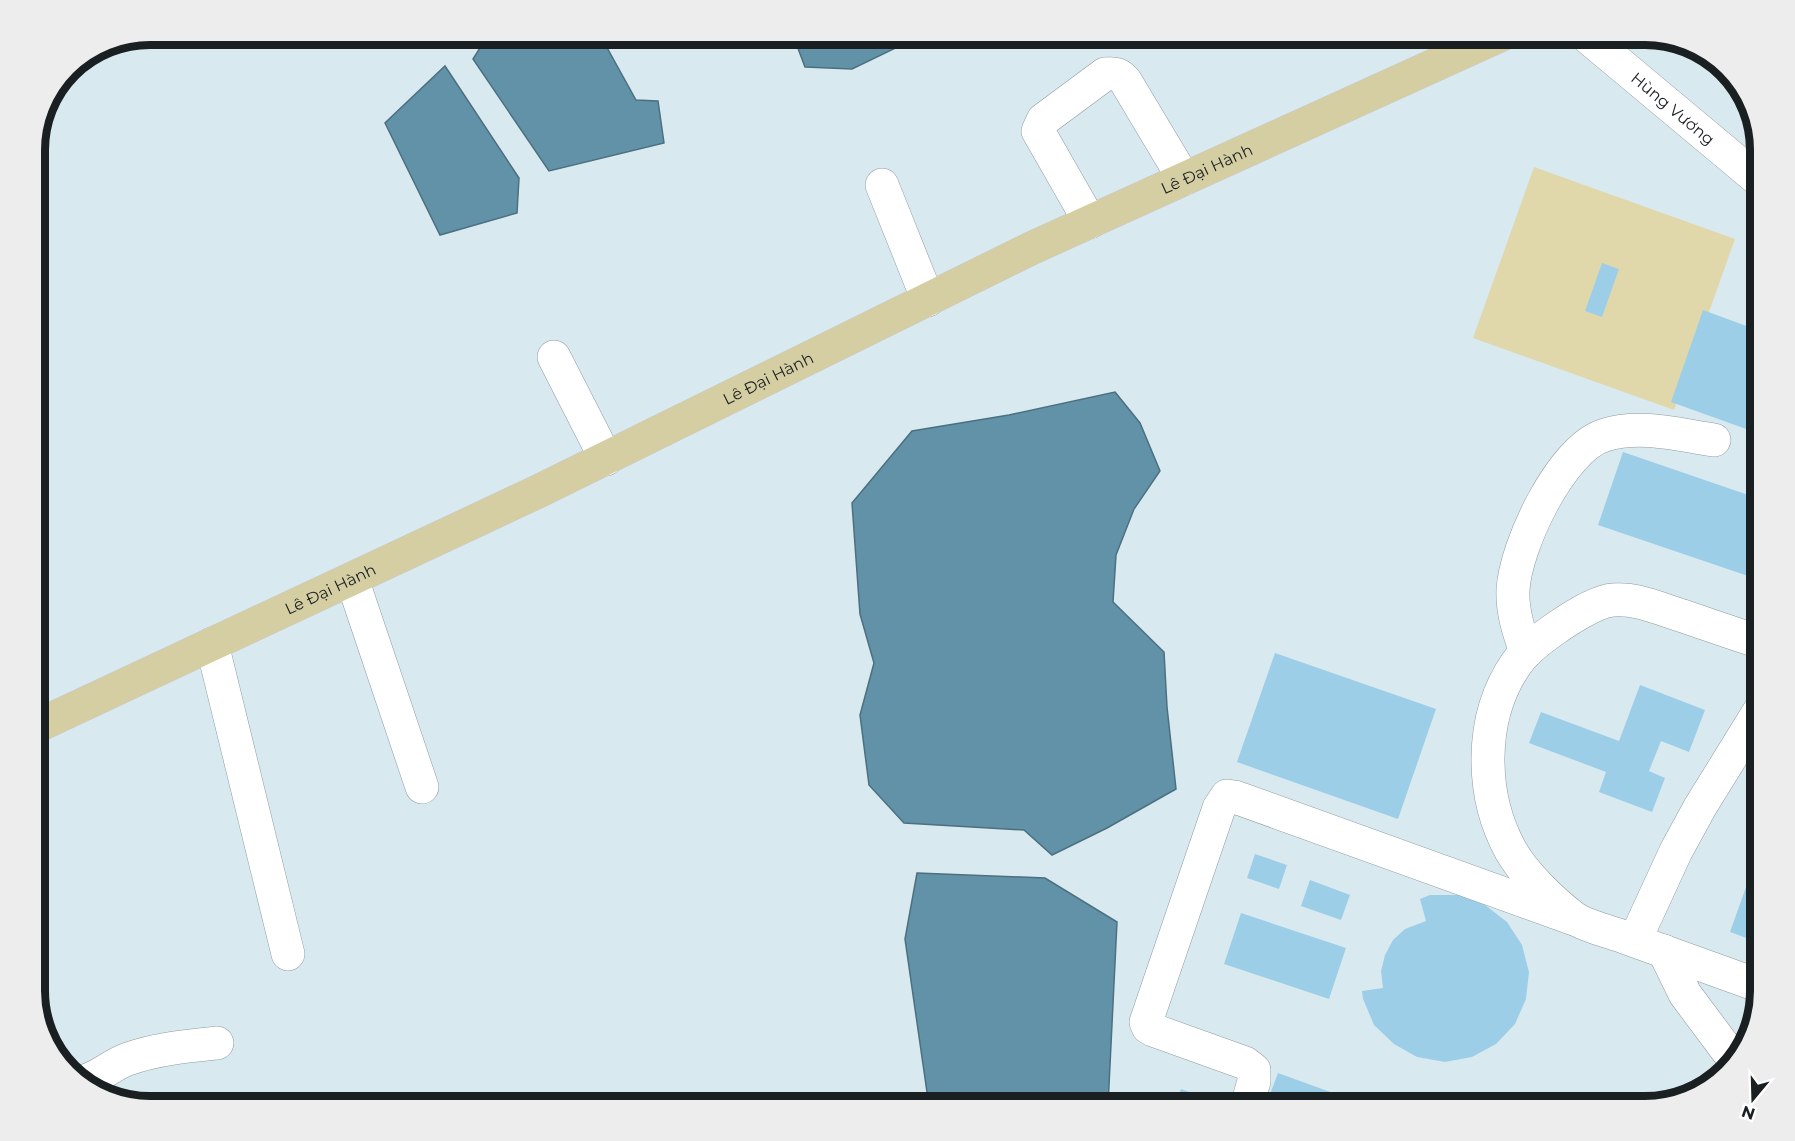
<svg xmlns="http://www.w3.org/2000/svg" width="1795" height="1141" font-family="Montserrat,sans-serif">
	<rect width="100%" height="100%" fill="#d9e9f0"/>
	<path fill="#e0d8ab" d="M1534,167L1735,239L1674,410L1473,338Z"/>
	<path fill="#6192a8" stroke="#4c7080" stroke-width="1.5" d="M488,35H600L636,100L658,101L664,143L549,171L473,59Z
		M793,35H900L904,44L852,69L805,67Z
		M445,66L519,178L517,213L440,235L385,123Z
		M1115,392L1140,423L1160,471L1134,509L1116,555L1113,602L1164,652L1167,707L1176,789L1107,828L1052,855L1024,830L904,823L869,785L860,715L874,663L860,614L852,503L912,431L1009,415Z
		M917,873L1045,878L1117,922L1108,1106H929L905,939Z"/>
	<path fill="#9ccfe7" d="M1602,263L1619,269L1602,317L1585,311Z
		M1703,310L1760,331V434L1671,402Z
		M1623,452L1760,499V568L1755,566L1751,577L1598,525Z
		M1275,653L1436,709L1398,819L1237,762Z
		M1640,685L1705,710L1689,752L1661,741L1649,771L1665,778L1652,812L1599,792L1606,772L1529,743L1541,712L1619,741Z
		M1255,854L1287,865L1279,889L1247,878Z
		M1751,873L1760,877V943L1730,932Z
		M1310,880L1350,895L1341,920L1301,906Z
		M1430,895H1459L1485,905L1507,922L1522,945L1529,972L1526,999L1515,1024L1496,1044L1472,1057L1445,1062L1417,1057L1394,1044L1374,1025L1363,999L1362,991L1383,988L1381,971L1385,955L1393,940L1405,929L1426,921L1420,899Z
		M1241,913L1346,948L1329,999L1224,964Z
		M1278,1073L1369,1106L1266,1105Z
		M1181,1089L1212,1100L1210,1106H1174Z"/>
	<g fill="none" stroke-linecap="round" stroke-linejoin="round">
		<defs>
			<g id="minor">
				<path id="s1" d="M1584,34L1760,181"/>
				<path d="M882,185L928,300"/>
				<path d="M1090,222L1038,131L1043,120L1105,74C1115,73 1120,74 1126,82L1184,179"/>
				<path d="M554,357L606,459"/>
				<path d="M352,579L422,787"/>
				<path d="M1760,642C1735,634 1709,625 1683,616C1660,609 1637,598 1613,600C1596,601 1566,621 1552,631C1539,640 1525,651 1516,664C1479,718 1480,795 1511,851C1524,874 1552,901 1573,917C1584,926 1609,931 1624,937C1669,953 1715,970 1760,986"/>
				<path d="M212,644L288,954"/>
				<path d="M1526,652C1519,632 1512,612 1513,590C1515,547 1561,448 1605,435C1640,424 1679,435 1714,440"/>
				<path d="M1635,940L1676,851L1700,807L1760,710"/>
				<path d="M1664,951L1685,994L1735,1061"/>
				<path d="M81,1082C99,1078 111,1065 128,1059C156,1049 187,1046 217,1043"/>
				<path d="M1247,1106L1254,1081V1070L1245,1063L1153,1030L1148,1027L1146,1022L1219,808L1227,796L1235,797L1574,919"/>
			</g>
			<g id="major">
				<path id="s2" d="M35,727L537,492L1032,248L1503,34"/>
			</g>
		</defs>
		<use href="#minor" stroke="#8e9ca3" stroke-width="34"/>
		<use href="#major" stroke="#c8c9ca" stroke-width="34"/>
		<use href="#minor" stroke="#fff" stroke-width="33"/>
		<use href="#major" stroke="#d6cea3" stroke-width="33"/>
	</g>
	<g text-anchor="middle" stroke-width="6" stroke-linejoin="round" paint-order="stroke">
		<g font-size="16" fill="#1a1f22" stroke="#fff">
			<text dy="6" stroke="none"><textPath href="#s1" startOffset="116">Hùng Vương</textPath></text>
			<text dy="6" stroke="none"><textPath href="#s2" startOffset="1298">Lê Đại Hành</textPath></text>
			<text dy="6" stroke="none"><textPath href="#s2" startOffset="812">Lê Đại Hành</textPath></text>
			<text dy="6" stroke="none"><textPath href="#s2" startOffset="326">Lê Đại Hành</textPath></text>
		</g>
	</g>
	<path d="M0 0H1795V1141H0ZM150 45H1645A105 105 0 0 1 1750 150V991A105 105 0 0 1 1645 1096H150A105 105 0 0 1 45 991V150A105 105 0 0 1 150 45Z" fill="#ededed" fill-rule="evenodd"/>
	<path fill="none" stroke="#1a1f22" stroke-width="8" d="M150 45H1645A105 105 0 0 1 1750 150V991A105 105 0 0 1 1645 1096H150A105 105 0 0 1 45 991V150A105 105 0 0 1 150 45Z"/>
	<g transform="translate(1753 1099) rotate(199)" stroke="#ffffff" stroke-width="4.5" paint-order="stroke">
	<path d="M0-4.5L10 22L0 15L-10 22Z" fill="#1a1f22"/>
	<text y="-9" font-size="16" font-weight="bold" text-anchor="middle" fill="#1a1f22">N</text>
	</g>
</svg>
